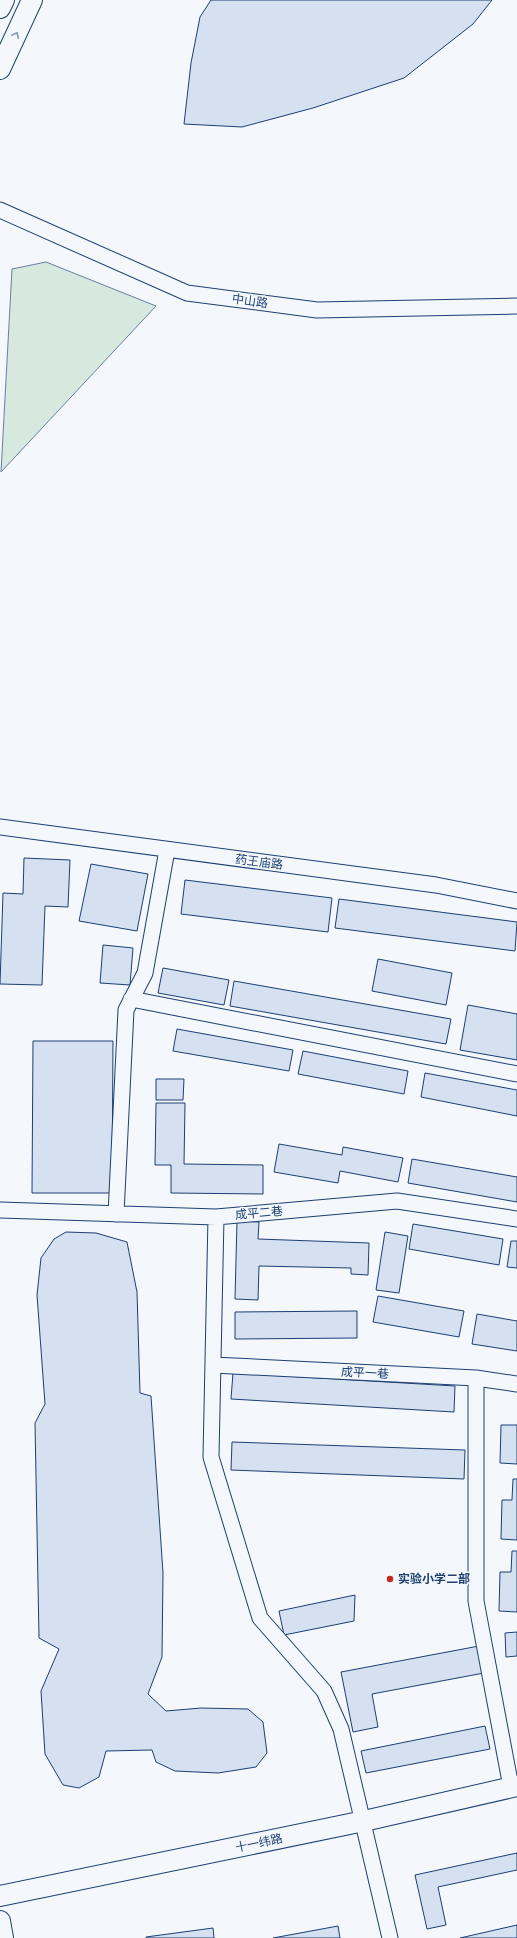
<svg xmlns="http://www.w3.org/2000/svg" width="517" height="1938" font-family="Signika,'Noto Sans SC',sans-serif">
	<rect width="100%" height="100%" fill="#f4f7fb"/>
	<path fill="#d7e8df" stroke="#687fa3" d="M46,262L156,306L1,472L12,269Z"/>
	<path fill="#d5e0f0" stroke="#1d3f73" d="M211,0H492L473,24L404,78L313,108L242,127L184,124L191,63L200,17Z
		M24,858L70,860L68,907L45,906L42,985L0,984L3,893L23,894Z
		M91,864L148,874L137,931L79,921Z
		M185,880L332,898L328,932L181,914Z
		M339,899L517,922L515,951L335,928Z
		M103,945L133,948L130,985L100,983Z
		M378,959L452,973L446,1005L372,991Z
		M163,968L229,980L224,1005L158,993Z
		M234,981L451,1019L446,1044L230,1006Z
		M468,1005L517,1014V1060L460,1050Z
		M177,1029L293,1050L289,1071L173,1051Z
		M33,1041H113L112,1193H32Z
		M303,1051L408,1071L404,1094L298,1074Z
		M425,1073L517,1090V1116L421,1097Z
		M156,1079H184L183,1100H156Z
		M156,1103H185L184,1164L263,1165V1194L171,1193V1165H155Z
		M279,1144L342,1155L343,1147L403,1158L398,1182L340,1171L338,1183L274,1172Z
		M412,1159L517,1177V1202L408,1183Z
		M237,1221L259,1222L258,1239L369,1243L368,1275L351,1274V1268L259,1266L258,1300L235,1299Z
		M413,1224L503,1239L499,1265L409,1249Z
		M66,1232L96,1233L127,1242L137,1292L140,1393L151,1396L163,1573L162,1657L148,1694L166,1711L201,1708L248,1709L263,1722L267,1753L256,1767L218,1773L175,1771L156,1762L152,1750L106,1751L99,1777L79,1788L63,1785L45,1754L41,1691L59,1649L39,1638L35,1423L45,1404L37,1295L41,1258L54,1239Z
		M385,1232L408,1236L399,1293L376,1290Z
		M511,1241H517V1268L507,1267Z
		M378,1296L464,1311L459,1337L373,1322Z
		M357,1311V1338L235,1339V1312Z
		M477,1314L517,1321V1351L472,1344Z
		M233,1373L455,1386L454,1412L231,1399Z
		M501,1425H517V1464L500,1463Z
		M232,1442L465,1450L464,1479L231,1470Z
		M513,1479H517V1540L501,1539L502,1500H512Z
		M512,1551H517V1612L499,1611L500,1572H511Z
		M355,1595L354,1621L284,1635L279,1611Z
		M517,1632V1656L506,1657L505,1633Z
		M479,1646L484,1673L372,1694L378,1727L353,1732L341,1672Z
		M485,1726L490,1749L366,1773L361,1751Z
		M517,1853V1870L438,1887L446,1925L427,1929L415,1875Z
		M517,1925V1938H460Z
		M338,1926L340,1938H273Z
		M213,1928L214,1938H146V1937Z"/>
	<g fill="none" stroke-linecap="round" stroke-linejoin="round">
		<defs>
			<path id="minor" d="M0,210L187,293L317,310L517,306
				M0,827L436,885L517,901
				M131,999L517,1074
				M0,1210L216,1217L397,1201L517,1219
				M116,1214L126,1010L145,973L167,850
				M216,1217L211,1457L260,1618L324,1691L341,1729L390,1938
				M213,1365L476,1378L517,1384
				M476,1378V1601L511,1787"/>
			<path id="major" d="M0,8L4,0
				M0,69L32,0
				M0,1896L364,1821L517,1786
				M0,1921L3,1938"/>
		</defs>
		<use href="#minor" stroke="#1d3f73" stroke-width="17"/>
		<use href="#major" stroke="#1d3f73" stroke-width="22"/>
		<use href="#minor" stroke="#f4f7fb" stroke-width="15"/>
		<use href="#major" stroke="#f4f7fb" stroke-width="20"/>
	</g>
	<defs><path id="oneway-chevron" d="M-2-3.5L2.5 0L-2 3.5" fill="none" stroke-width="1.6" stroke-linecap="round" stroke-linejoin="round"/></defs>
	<use stroke="#889bb7" href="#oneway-chevron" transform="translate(16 35) rotate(-65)"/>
	<circle fill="#c62828" stroke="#f4f7fb" stroke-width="1.5" cx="390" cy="1579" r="4"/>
	<g text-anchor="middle" stroke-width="3" stroke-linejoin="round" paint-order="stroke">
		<g font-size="12" fill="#1d3f73" stroke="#f4f7fb">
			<text transform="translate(250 301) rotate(8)" y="4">中山路</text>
			<text transform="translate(259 862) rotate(7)" y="4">药王庙路</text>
			<text transform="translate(259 1213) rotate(-5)" y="4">成平二巷</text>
			<text transform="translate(365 1373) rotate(3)" y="4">成平一巷</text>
			<text transform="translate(259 1843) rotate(-12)" y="4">十一纬路</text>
		</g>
		<g font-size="12" font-weight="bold" fill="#1d3f73" stroke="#f4f7fb" text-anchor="start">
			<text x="398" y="1583">实验小学二部</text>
		</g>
	</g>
</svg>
